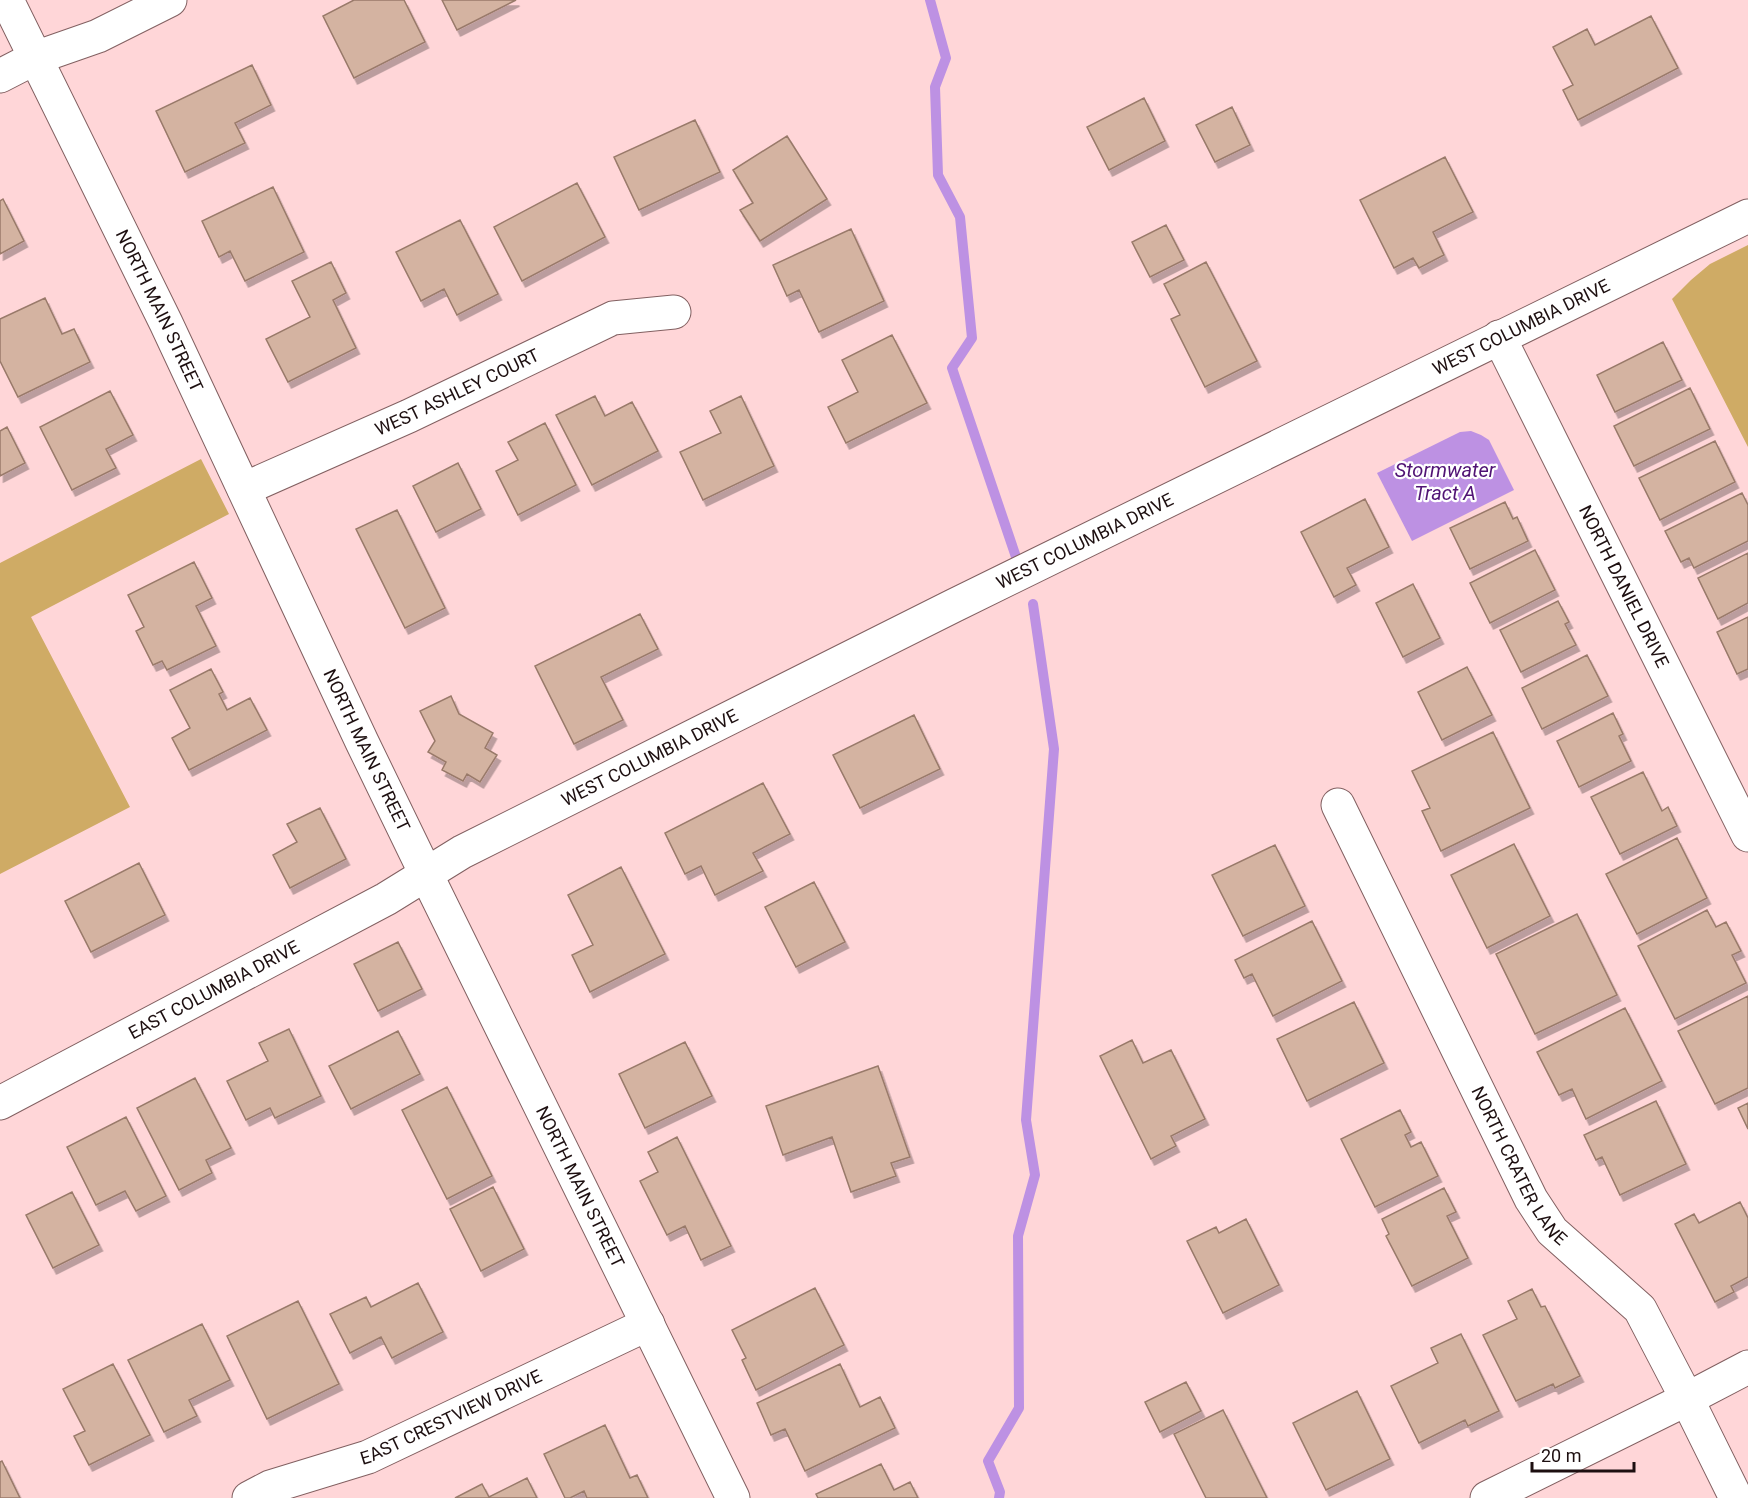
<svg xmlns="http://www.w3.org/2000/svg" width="1748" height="1498" font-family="Roboto,sans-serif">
	<defs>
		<filter id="shadow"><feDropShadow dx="3.5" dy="6" stdDeviation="0" flood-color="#0004"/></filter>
	</defs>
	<rect width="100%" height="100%" fill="#ffd6d8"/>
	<path fill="#cfab65" d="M1748,245V447L1672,299L1691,280L1710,264Z
		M201,459L229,514L31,617L130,807L0,874V563Z"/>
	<path fill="#bd91e3" d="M1471,431L1481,435L1489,440L1514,490L1412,541L1377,473L1460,432Z"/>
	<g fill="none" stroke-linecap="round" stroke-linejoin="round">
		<path stroke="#bd91e3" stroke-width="10" d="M930,0L946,58L935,87L938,175L960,217L972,338L952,368L1016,557
			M999,1498L1000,1492L988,1461L1019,1408L1018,1236L1035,1175L1026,1120L1054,749L1033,604"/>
	</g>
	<path fill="#d4b3a1" stroke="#997a6a" stroke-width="1.5" filter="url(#shadow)" d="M354,0H404L425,42L354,78L323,16Z
		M442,0H516L457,30Z
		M1651,16L1678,68L1578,120L1563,90L1573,85L1553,47L1587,29L1595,45Z
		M252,65L271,105L235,123L245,143L185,172L156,111Z
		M1144,98L1165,141L1109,170L1087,127Z
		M1232,107L1250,145L1215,162L1196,125Z
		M695,120L720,172L639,210L614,157Z
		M787,136L827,199L760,241L740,210L753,203L733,170Z
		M1445,157L1473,212L1433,232L1444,255L1419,268L1413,258L1394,268L1360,200Z
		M577,183L605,237L522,281L494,227Z
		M273,187L304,252L245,281L230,251L219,257L202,221Z
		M3,199L24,241L0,254V201Z
		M460,220L498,294L457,315L444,289L421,301L396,252Z
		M1166,225L1184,260L1150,277L1132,242Z
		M851,229L884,301L819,332L799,290L787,296L773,265Z
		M331,262L346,293L333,300L356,348L288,382L266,339L310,317L292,281Z
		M1206,262L1257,361L1205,387L1171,319L1180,315L1164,284Z
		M45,298L62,334L74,329L90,362L18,397L0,361V319Z
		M892,335L927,403L846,443L828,407L858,392L842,360Z
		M1663,342L1682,380L1615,412L1597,375Z
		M1690,388L1710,429L1634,466L1614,426Z
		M110,391L133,435L106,449L116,468L72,490L40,427Z
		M595,396L605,416L632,402L658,451L592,485L556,415Z
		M741,396L774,466L703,500L680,452L721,433L710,411Z
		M545,423L576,485L518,515L496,471L518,460L508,442Z
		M7,427L25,463L0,476V431Z
		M1715,441L1735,482L1660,520L1639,478Z
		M458,463L481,509L436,532L413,486Z
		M1742,493L1748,505V541L1694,568L1689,558L1681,562L1665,531Z
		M1365,499L1389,547L1347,568L1356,585L1334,597L1301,532Z
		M1505,502L1513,519L1517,517L1528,541L1470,569L1450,528Z
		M397,510L445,608L405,628L356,529Z
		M1535,550L1555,590L1490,623L1470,583Z
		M1748,553V603L1718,619L1698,578Z
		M194,562L212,598L196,606L216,646L167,670L162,661L153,665L136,631L144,627L128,595Z
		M1413,584L1440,638L1403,657L1376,603Z
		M1558,601L1569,622L1565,624L1576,645L1521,672L1500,630Z
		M640,614L658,649L601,677L623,720L574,744L535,666Z
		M1748,617V669L1737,674L1717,632Z
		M1587,655L1608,696L1542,729L1522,688Z
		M1467,667L1492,715L1442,740L1418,692Z
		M211,669L223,692L219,694L227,710L250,698L267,730L189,770L172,738L190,728L170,690Z
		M451,696L459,714L493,733L485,748L497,755L480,782L467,774L463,781L442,770L446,762L428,752L435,741L420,711Z
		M1613,713L1623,734L1619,736L1631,761L1579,787L1557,741Z
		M914,715L940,769L860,808L833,755Z
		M1493,732L1530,808L1441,851L1422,811L1430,808L1412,771Z
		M1643,772L1662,811L1668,807L1677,826L1620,854L1591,797Z
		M763,783L790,834L753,853L763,871L715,895L701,866L685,874L665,833Z
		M320,808L346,859L290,888L273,855L297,842L287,824Z
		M1677,838L1707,898L1637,934L1606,874Z
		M1514,844L1550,916L1487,948L1451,875Z
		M1275,845L1305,906L1243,936L1212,875Z
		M139,863L165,915L91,952L65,901Z
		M621,867L665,954L590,992L572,955L593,945L568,895Z
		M814,882L845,942L796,967L765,907Z
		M1707,910L1716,927L1726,922L1741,951L1732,955L1746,983L1675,1019L1638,946Z
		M1577,914L1617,995L1535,1034L1496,954Z
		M1312,921L1342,981L1273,1016L1252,974L1244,978L1235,960Z
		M398,942L422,989L378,1011L354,964Z
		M1748,996V1088L1715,1104L1678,1031Z
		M1354,1002L1384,1063L1307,1101L1277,1039Z
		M1625,1008L1662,1081L1586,1119L1572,1089L1559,1095L1537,1052Z
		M289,1029L321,1096L275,1118L270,1108L246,1120L227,1081L268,1061L259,1043Z
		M398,1031L420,1074L351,1109L329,1066Z
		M1132,1040L1143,1063L1171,1050L1205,1119L1171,1136L1176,1146L1151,1159L1100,1056Z
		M685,1042L712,1096L645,1128L619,1074Z
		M878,1066L910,1157L891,1163L896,1176L851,1192L832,1137L783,1155L766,1106Z
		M195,1078L231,1148L206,1160L212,1173L179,1190L137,1108Z
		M447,1087L492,1176L447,1199L402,1110Z
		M1656,1101L1686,1164L1620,1195L1602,1157L1596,1160L1584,1135Z
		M1748,1103V1129L1738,1108Z
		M1400,1110L1411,1132L1405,1135L1411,1147L1421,1142L1438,1176L1375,1207L1341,1139Z
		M126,1117L166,1196L136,1211L125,1191L96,1205L67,1147Z
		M677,1137L731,1246L701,1260L685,1226L667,1235L640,1181L658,1172L648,1152Z
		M493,1187L524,1249L481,1271L450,1209Z
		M1444,1188L1456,1212L1447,1216L1468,1258L1412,1286L1386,1236L1389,1234L1382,1219Z
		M72,1192L99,1245L53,1268L26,1215Z
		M1740,1202L1748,1218V1277L1731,1286L1734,1292L1715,1302L1675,1224L1694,1214L1699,1223Z
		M1246,1219L1279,1285L1223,1313L1187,1241L1216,1227L1219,1233Z
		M418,1283L443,1332L392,1358L381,1337L350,1353L330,1314L366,1297L371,1307Z
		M815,1288L844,1345L756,1390L742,1360L746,1358L732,1330Z
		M1532,1289L1541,1307L1545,1306L1580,1376L1555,1388L1553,1384L1516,1401L1483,1335L1517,1319L1508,1301Z
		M298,1301L339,1384L267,1419L227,1336Z
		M202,1324L230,1380L189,1400L197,1416L164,1432L128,1360Z
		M1461,1334L1499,1411L1468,1426L1465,1420L1419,1443L1391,1386L1438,1363L1431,1348Z
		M113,1364L150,1435L89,1465L74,1436L85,1431L63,1389Z
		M840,1364L860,1407L880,1397L895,1428L805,1471L785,1429L771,1435L757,1403Z
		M1186,1382L1201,1411L1160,1432L1145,1402Z
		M1357,1391L1390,1459L1326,1490L1293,1423Z
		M1223,1410L1267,1498H1206L1174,1434Z
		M605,1425L630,1478L637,1475L648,1498H587L584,1491L570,1498H565L544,1454Z
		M2,1461L20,1498H0V1462Z
		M881,1464L894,1490L910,1482L918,1498H818L816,1494Z
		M527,1478L537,1498H455L482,1484L489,1497Z"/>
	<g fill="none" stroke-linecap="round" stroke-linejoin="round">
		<defs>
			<g id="minor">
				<path id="s1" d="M7,0L166,323L362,742L426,874L733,1498"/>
				<path d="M0,76L35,58L98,36L170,0"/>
				<path id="s2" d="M1499,337L1748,835"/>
				<path id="s3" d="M244,489L409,416L613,318L674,312"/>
				<path id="s4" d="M1338,805L1531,1199L1552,1231L1640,1309L1687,1399L1736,1498"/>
				<path id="s5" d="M0,1103L386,899L462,852L953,606L1748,216"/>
				<path id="s6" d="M249,1498L270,1487L368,1457L648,1324"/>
				<path d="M1487,1498L1687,1399L1748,1367"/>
			</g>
		</defs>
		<use href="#minor" stroke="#826061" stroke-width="35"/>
		<use href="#minor" stroke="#fff" stroke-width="33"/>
	</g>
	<g text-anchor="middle" stroke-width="4.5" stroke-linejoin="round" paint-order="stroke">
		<g font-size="18" fill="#1d0f10" stroke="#fff">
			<text dy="6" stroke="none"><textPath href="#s1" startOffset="346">NORTH MAIN STREET</textPath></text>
			<text dy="6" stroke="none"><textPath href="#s5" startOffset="1708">WEST COLUMBIA DRIVE</textPath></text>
			<text dy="6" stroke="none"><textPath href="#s3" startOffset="234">WEST ASHLEY COURT</textPath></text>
			<text dy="6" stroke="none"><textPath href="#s5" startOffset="1222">WEST COLUMBIA DRIVE</textPath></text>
			<text dy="6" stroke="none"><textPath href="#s2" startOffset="279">NORTH DANIEL DRIVE</textPath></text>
			<text dy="6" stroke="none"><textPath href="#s1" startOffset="832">NORTH MAIN STREET</textPath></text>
			<text dy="6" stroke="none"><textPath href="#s5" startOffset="736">WEST COLUMBIA DRIVE</textPath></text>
			<text dy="6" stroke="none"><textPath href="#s5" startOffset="242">EAST COLUMBIA DRIVE</textPath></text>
			<text dy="6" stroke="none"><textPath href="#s4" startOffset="404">NORTH CRATER LANE</textPath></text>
			<text dy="6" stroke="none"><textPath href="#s1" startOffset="1318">NORTH MAIN STREET</textPath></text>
			<text dy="6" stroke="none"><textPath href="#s6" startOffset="218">EAST CRESTVIEW DRIVE</textPath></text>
		</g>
		<g font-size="20" font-style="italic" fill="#501374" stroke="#fff">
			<text x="1445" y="477">Stormwater<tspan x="1445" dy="23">Tract A</tspan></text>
		</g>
	</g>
	<path d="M1532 1462v9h102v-9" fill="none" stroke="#1d0f10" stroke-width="3"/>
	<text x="1541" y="1462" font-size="18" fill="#1d0f10" stroke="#ffffff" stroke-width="4.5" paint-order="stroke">20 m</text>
</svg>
